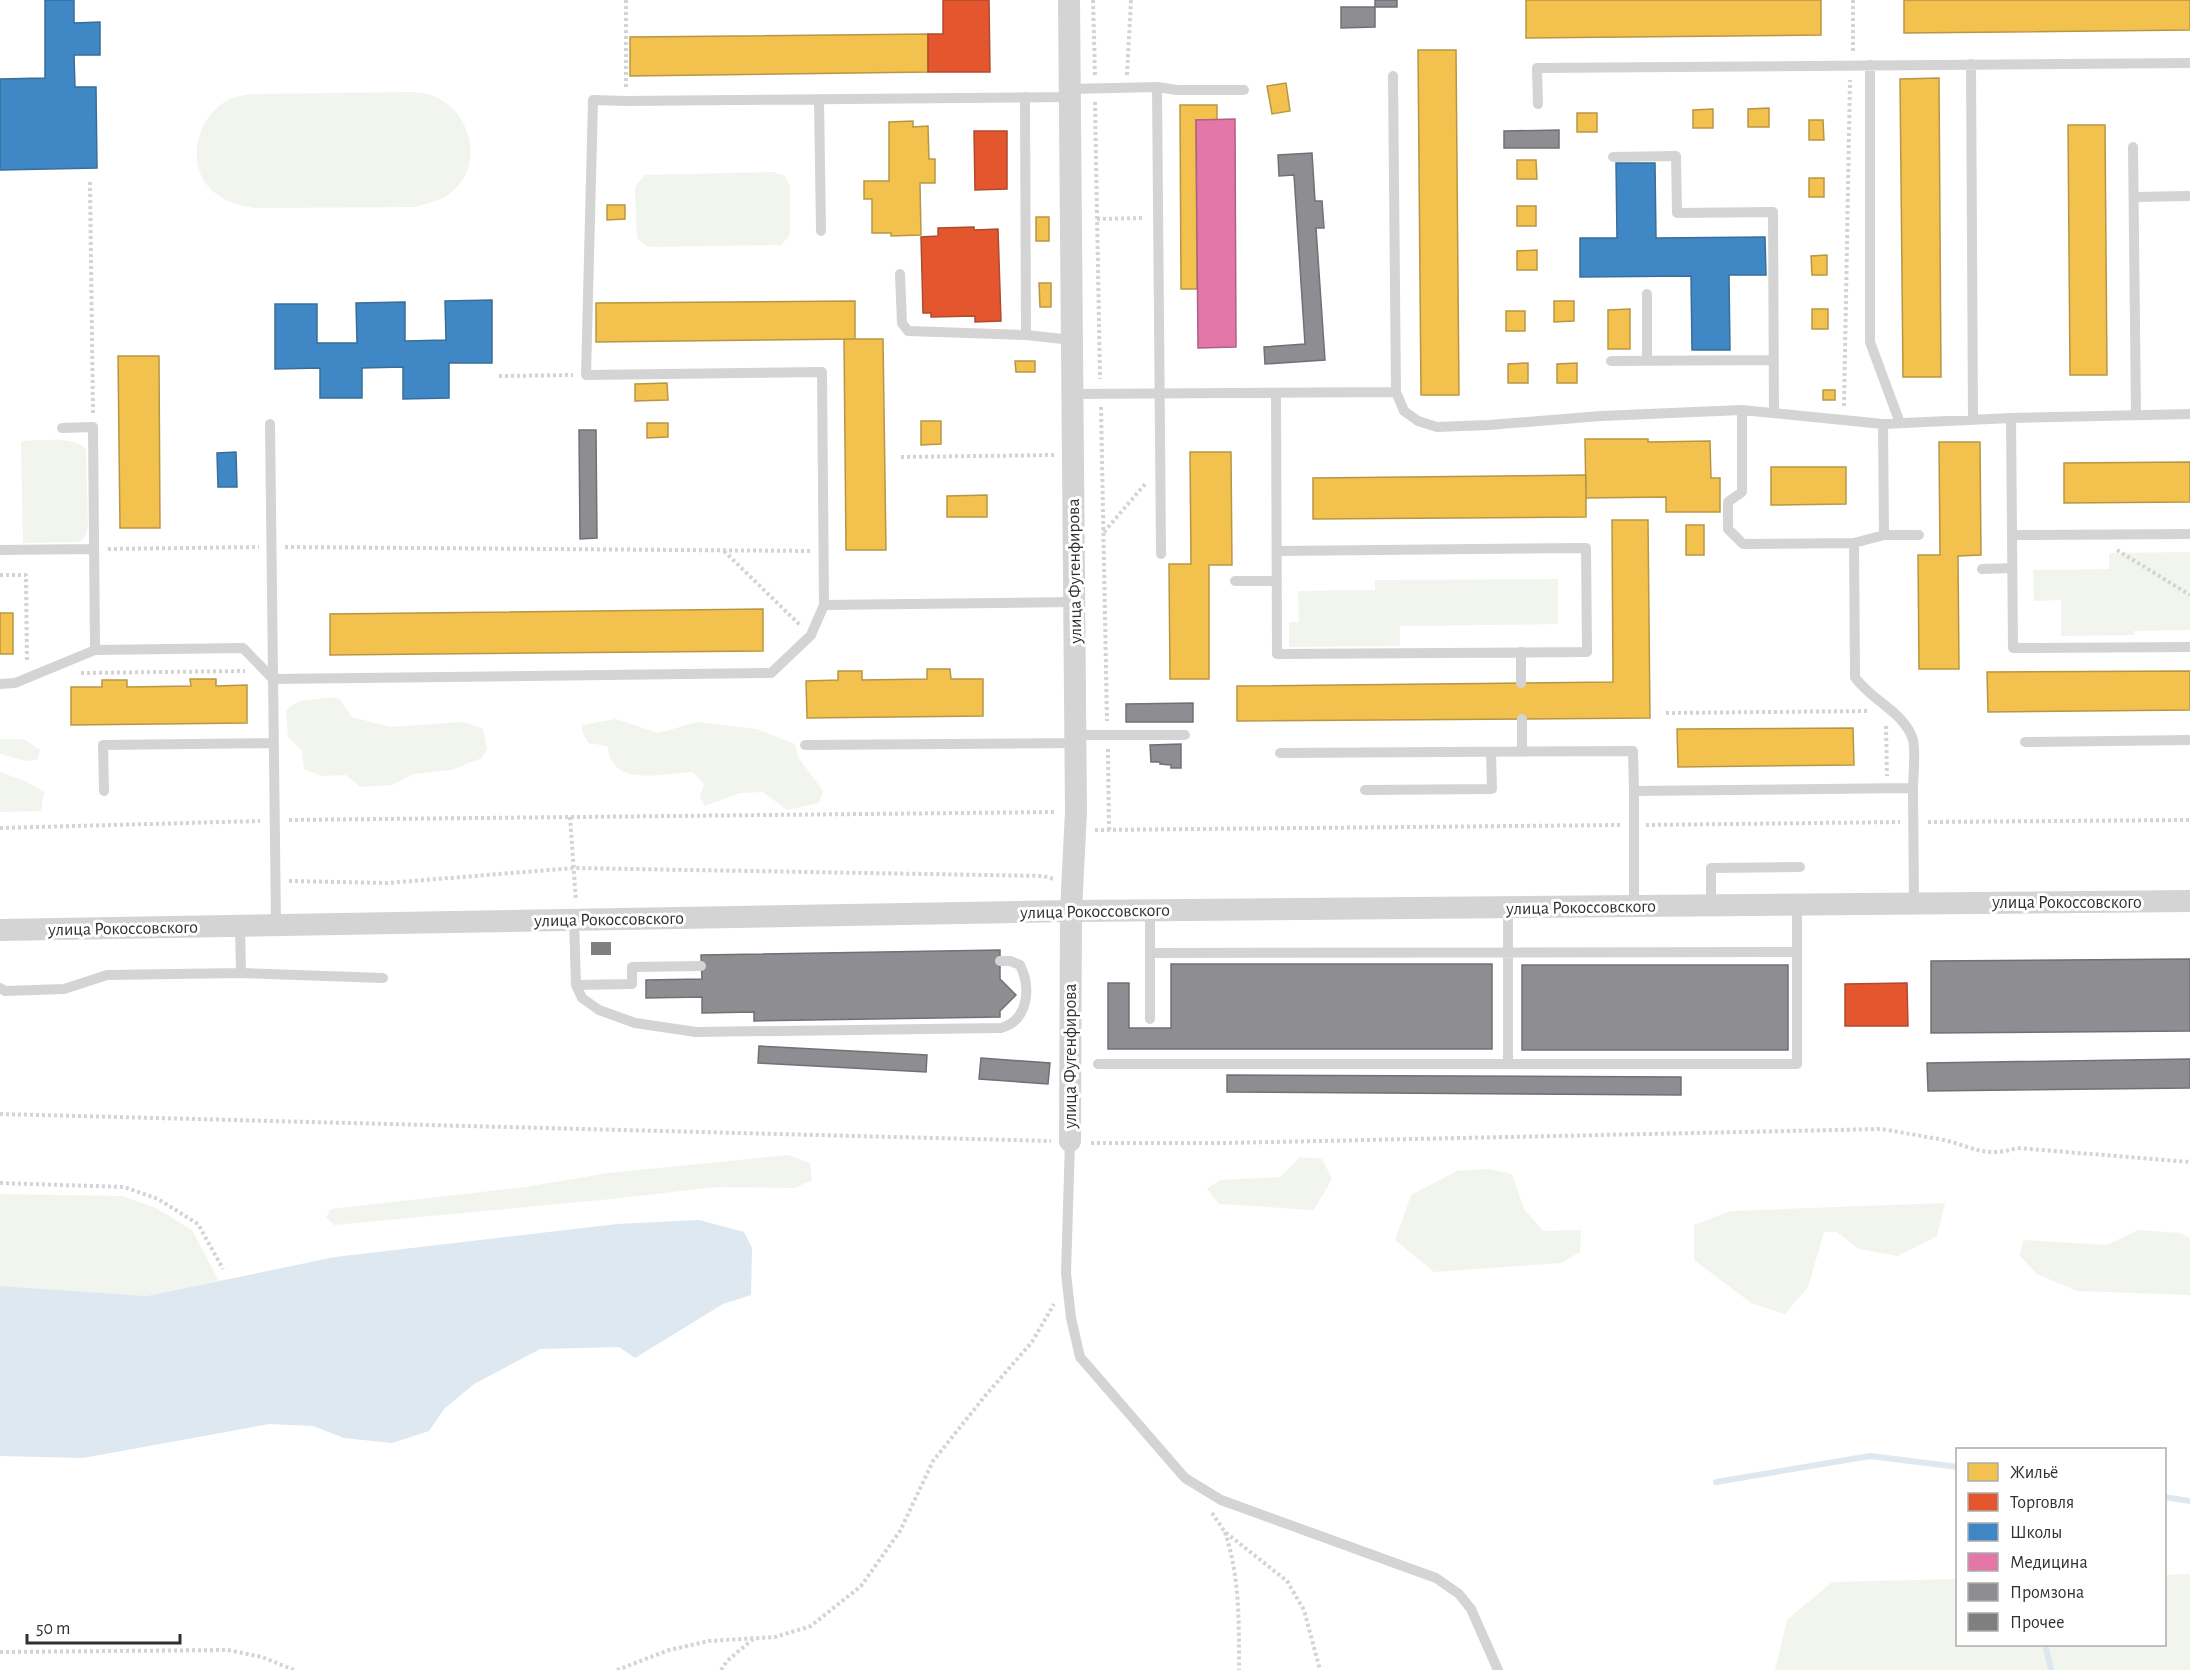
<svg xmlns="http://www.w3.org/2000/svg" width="2190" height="1670" font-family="'Alegreya Sans',sans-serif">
	<rect width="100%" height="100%" fill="#fff"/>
	<path fill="#f1f5ed" d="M413,92C421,93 430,94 436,97C471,113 484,164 453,191C441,201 429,203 415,207L254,208C239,205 228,203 215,193C183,168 196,115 230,99C237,96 246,95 253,94Z
		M774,172L785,176L790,187V230L789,236L781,245L652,247L646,246L637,238L635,190L637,184L645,175Z
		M21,441C39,441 76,435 86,450L88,527L84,538L79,542L23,543Z
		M2190,552V630L2134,631V635L2061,636V600L2034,601L2033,570L2109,569V553Z
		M1558,579V624L1400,626V646L1289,647V622H1299L1298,591L1375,590V580Z
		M332,697L340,700L352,717L390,727L464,722L483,729L487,749L482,758L451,770L414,774L392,785L360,787L346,775L321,776L304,769L302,751L288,737L286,712L289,707L301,701Z
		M616,719L658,733L698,722L757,729L795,744L798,757L823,791L819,803L787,810L763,792L740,793L705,806L700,797L704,784L693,772C673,773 626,783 614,764C610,760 609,752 607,746L588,743L582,731V725Z
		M0,739H24L40,750L38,759L27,761L0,754Z
		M0,772L25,781L44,792L41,811L0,812Z
		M788,1155L810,1163L812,1180L795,1188L716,1187L611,1199L334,1225L326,1217L331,1209L525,1187L608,1173Z
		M1300,1157L1322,1159L1332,1179L1314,1210L1219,1204L1207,1189L1220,1180L1280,1177Z
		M1489,1169L1512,1174L1524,1209L1543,1231L1581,1230L1580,1252L1561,1263L1434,1272L1395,1240L1411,1195L1457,1171Z
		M0,1194L122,1196L156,1208L192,1230L219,1281L147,1296L0,1286Z
		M1945,1203L1937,1236L1897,1256L1859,1249L1837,1232H1824L1808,1287L1785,1314L1751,1303L1694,1260V1225L1731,1211Z
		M2138,1230L2180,1233L2190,1238V1295L2077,1291L2037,1274L2020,1256L2023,1240L2107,1245Z
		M2190,1574V1670H1775L1787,1620L1832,1582L1957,1579L1958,1644H2164L2165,1575Z"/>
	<path fill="#dde8f0" d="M699,1220L744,1232L752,1248L751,1295L723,1304L635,1358L619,1347L540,1349L474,1384L444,1409L429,1431L392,1443L344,1438L313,1426L269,1424L83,1458L0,1456V1286L147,1296L335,1257L617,1224Z"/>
	<path fill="#f2c14e" stroke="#b89645" stroke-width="1.5" d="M1526,0H1821V35L1526,38Z
		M1904,0H2190V30L1904,33Z
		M928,34V72L630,76V37Z
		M1418,50H1456L1459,395H1421Z
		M1939,78L1941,377H1903L1900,79Z
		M1286,83L1290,111L1272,114L1267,86Z
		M1180,105H1217V120H1196L1197,289H1181Z
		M1769,108V127H1748V109Z
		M1713,109V128H1693V110Z
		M1577,113H1597V132H1577Z
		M1809,120H1823L1824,140H1809Z
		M913,121V127L928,126L929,159H935V183H920L921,235L891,236V233H872V199H864V181H889V122Z
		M2068,125H2105L2107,375H2070Z
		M1517,160H1536L1537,179H1517Z
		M1809,178H1824V197H1809Z
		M607,205H625V219L607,220Z
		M1517,206H1536V226H1517Z
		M1036,217H1049V241H1036Z
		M1537,250V270H1517V251Z
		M1827,255V275H1812L1811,256Z
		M1039,283H1051V307H1040Z
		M855,301V339L596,342V303Z
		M1554,301H1574V321L1554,322Z
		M1630,309V349H1608V310Z
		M1812,309H1828V329H1812Z
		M1506,311H1525V331H1506Z
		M844,339H883L886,550H846Z
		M118,356H159L160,528H120Z
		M1015,361H1035V372H1016Z
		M1528,363V383H1508V364Z
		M1577,363V383H1557V364Z
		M667,383L668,400L635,401V384Z
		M1823,390H1835V400H1823Z
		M921,421H941V444L921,445Z
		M647,423H668V437L647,438Z
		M1585,439H1648V442L1710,441L1711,478H1720V512H1666V497L1586,498Z
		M1939,442H1980L1981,555L1958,556L1959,669H1919L1918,555H1940Z
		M1190,452H1231L1232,565H1209V679H1170L1169,564H1191Z
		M2190,462V502L2064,503V463Z
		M1771,467H1846V504L1771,505Z
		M1586,475V517L1313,519V478Z
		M987,495V517H947V496Z
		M1612,520H1648L1650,718L1237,721V686L1613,682Z
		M1686,525H1704V555H1686Z
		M763,609V651L330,655V614Z
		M0,613H13V654H0Z
		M927,669H950L951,679H983V716L807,718L806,681L838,680V671H862V680L927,679Z
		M2190,671V710L1988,712L1987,672Z
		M190,679H216V686L247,685V723L71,725V687H102V680H127V687L191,686Z
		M1853,728L1854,765L1678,767L1677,729Z"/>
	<path fill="#e4572e" stroke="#ae4b2f" stroke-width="1.5" d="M943,0H989L990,72H928V34H943Z
		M974,131H1007V189L975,190Z
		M974,227V230L998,229L1001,321L975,322V316L931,317V313H923L921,237L938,236V228Z
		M1907,983L1908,1026H1845V984Z"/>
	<path fill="#3f88c5" stroke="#3a6e98" stroke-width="1.5" d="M45,0H74V23L100,22V55H74L75,87H96L97,168L0,170V79L45,78Z
		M1616,163H1655L1656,238L1765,237L1766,275H1729L1730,350H1692L1691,276L1580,277V238H1617Z
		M492,300V363H449V398L403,399V367L362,368V398H320V368L275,369V304H317V343H357L356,303L405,302V341L446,340L445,301Z
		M236,452L237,487H218L217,453Z"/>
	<path fill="#e377a8" stroke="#ad6284" stroke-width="1.5" d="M1235,119L1236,347L1198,348L1196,120Z"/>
	<path fill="#8d8d92" stroke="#717175" stroke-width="1.5" d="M1375,0H1397V7H1375Z
		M1341,7H1375V27L1341,28Z
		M1559,130V148H1504V131Z
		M1312,153L1315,201H1322L1324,228H1316L1325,360L1265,364L1264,347L1305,344L1294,175L1279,176L1278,155Z
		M579,430H596L597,538L580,539Z
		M1193,703V722H1126V704Z
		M1181,744V768H1171V765L1160,764V762H1151L1150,745Z
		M1000,950V979L1016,995L1000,1011V1017L754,1021V1012L702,1013V997L646,998V980L702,979L701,955Z
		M2190,959V1031L1931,1033V961Z
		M1171,964H1492V1049H1108V983H1129V1028H1171Z
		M1522,965H1788V1050H1522Z
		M759,1046L927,1055L926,1072L758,1063Z
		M981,1058L1050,1063L1048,1084L979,1079Z
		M2190,1059V1088L1928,1091L1927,1063Z
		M1227,1075L1681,1077V1095L1227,1092Z"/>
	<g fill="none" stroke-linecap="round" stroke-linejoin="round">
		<path stroke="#dde8f0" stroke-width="6" d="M1716,1482L1870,1456L1958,1467
			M2164,1497L2190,1501
			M2045,1644L2051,1670"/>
	</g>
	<path fill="#7f7f7f" d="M591,942H611V955H591Z"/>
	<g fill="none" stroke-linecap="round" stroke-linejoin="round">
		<path stroke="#d4d4d4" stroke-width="4" stroke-dasharray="3 3" stroke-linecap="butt" d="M626,0V89
			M1093,0L1095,76
			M1853,0V52
			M1127,75L1131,0
			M1095,102L1100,379
			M90,182L93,414
			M1097,219L1145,218
			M499,376L573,375
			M1844,406L1850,80
			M1101,407L1107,721
			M901,457L1054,455
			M1104,532L1146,483
			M285,547L811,551
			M108,549L259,547
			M2117,550L2190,595
			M724,551L800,625
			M0,575H26L27,663
			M81,673L245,671
			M1666,713L1870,711
			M1886,726L1887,776
			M1108,749L1109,830
			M570,817L576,901
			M289,820L1055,812
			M1928,822L2190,820
			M1646,825L1900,822
			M0,828L260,821
			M1095,830L1621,825
			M289,881L387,883L574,868L1043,876L1054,879
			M0,1114L1051,1141
			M1091,1143H1226L1882,1129C1903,1133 1923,1136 1944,1140C1973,1147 1985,1158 2017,1148L2190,1162
			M0,1183L124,1187L158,1199L198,1224L223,1269
			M1212,1513L1225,1532L1287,1581L1304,1610L1320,1670
			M1225,1532C1240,1578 1239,1623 1239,1670
			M0,1652L228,1650L262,1657L294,1670
			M617,1670L669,1650L709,1641L775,1637L811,1626L861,1586L900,1531L933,1461L985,1396L1032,1342L1054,1304
			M721,1670L727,1661L753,1639"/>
		<path stroke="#d4d4d4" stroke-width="10" d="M1971,64L1973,419
			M1870,65V342L1900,423
			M1393,76L1396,392L1404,411L1418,421L1437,427L1489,425L1601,416L1742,410L1883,424L2011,418L2190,414
			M1157,87L1177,90H1244
			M1070,89L1157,87L1161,554
			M1025,97L1026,335
			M819,100L821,231
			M1538,104L1537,68L2190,63
			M2133,147L2136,414
			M1613,157L1676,156L1677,213L1773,212L1774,413
			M2134,197L2190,196
			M900,274L902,323L908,331L1026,335L1072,340
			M1647,294V360
			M1611,361L1774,360
			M1276,393L1277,654L1587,652L1586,548L1277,551
			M1072,394L1396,392
			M1742,410V492L1728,502V529L1743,544L1854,543
			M2011,418L2013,648L2190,647
			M270,424L276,925
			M1883,424L1884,535L1854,543L1855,677C1870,700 1905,712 1913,740C1916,753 1913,775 1913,788
			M62,428L93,427L95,650
			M1884,535H1919
			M2012,535L2190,534
			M0,550L94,549
			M1982,569L2012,568
			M1235,581H1277
			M824,605L822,372L586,375L593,100L626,101L1070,97
			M1521,652V683
			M0,684L15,683L95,650L243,648L273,679L771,673L811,635L824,605L1074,602
			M1522,719V752
			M1075,735H1185
			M2025,742L2190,740
			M805,745L1075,743
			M1280,753L1633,751L1634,791
			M1365,790L1492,789L1491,752
			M104,791L103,745L274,743
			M1711,905V868L1800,867
			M1634,906V791L1913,788L1914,903
			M1150,910V1019
			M574,920L576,985L632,984V967L701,966
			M240,926L241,973
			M1150,953L1797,952
			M576,985L582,998L599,1010L635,1023L696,1032L1001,1028C1029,1020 1031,987 1020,965L1010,961H1000
			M0,988L5,991L64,989L107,975L241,973L383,978
			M1098,1064H1797V904
			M1508,1064V907
			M1070,1141L1066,1273L1071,1318L1080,1357L1185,1478L1221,1500L1436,1578L1459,1594L1471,1609L1498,1670"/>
		<path stroke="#d4d4d4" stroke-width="22" d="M1069,0L1076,812L1071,911L1070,1141
			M0,930L1071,911L2190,901"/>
	</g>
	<g text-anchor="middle" stroke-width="6" stroke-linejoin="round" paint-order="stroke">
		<g font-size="18" fill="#303030" stroke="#fff">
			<text transform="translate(1074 571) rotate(-91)" y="6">улица Фугенфирова</text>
			<text x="2067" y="908">улица Рокоссовского</text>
			<text transform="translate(1581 907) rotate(-1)" y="6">улица Рокоссовского</text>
			<text transform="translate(1095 911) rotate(-1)" y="6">улица Рокоссовского</text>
			<text transform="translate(609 919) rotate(-1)" y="6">улица Рокоссовского</text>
			<text transform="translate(123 928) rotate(-1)" y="6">улица Рокоссовского</text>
			<text transform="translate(1070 1056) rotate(-90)" y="6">улица Фугенфирова</text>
		</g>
	</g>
	<rect x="1956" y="1448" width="210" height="198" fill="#ffffff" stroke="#acacac" stroke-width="1.5"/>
	<rect x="1968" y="1463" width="30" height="18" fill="#f2c14e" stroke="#acacac" stroke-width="1.5"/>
	<text x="2010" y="1478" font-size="18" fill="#303030">Жильё</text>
	<rect x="1968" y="1493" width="30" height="18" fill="#e4572e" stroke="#acacac" stroke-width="1.5"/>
	<text x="2010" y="1508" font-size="18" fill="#303030">Торговля</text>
	<rect x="1968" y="1523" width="30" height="18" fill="#3f88c5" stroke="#acacac" stroke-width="1.5"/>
	<text x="2010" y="1538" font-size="18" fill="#303030">Школы</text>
	<rect x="1968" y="1553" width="30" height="18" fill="#e377a8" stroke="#acacac" stroke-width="1.5"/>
	<text x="2010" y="1568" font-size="18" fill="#303030">Медицина</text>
	<rect x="1968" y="1583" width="30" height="18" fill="#8d8d92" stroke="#acacac" stroke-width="1.5"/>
	<text x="2010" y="1598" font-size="18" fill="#303030">Промзона</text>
	<rect x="1968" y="1613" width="30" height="18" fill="#7f7f7f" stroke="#acacac" stroke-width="1.5"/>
	<text x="2010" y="1628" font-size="18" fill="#303030">Прочее</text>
	<path d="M27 1634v9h153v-9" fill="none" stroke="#303030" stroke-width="3"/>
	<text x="36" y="1634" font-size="18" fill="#303030" stroke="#ffffff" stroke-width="4.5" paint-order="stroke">50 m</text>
</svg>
